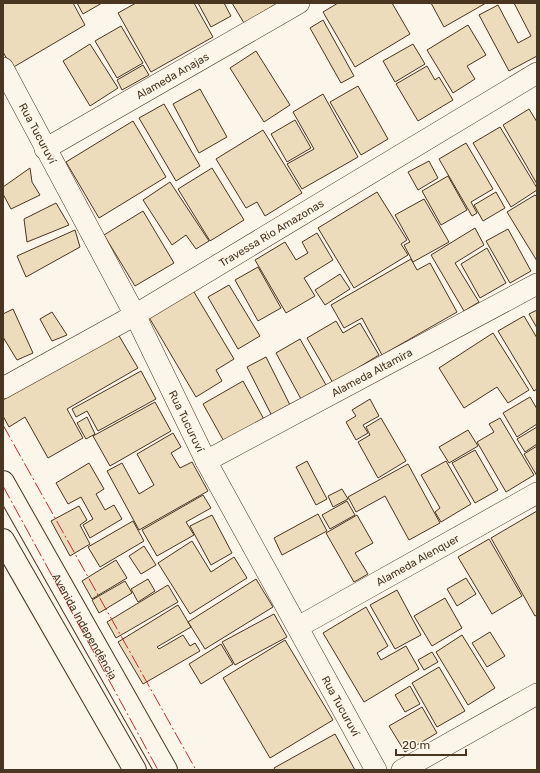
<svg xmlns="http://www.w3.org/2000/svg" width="540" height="773" font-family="Rubik,sans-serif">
	<rect width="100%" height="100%" fill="#fbf6e9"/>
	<path fill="#ecdcbc" stroke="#4a3520" d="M3,3H73L85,25L12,68L3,52Z
		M77,3H102L83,14Z
		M136,3H194L213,37L151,72L118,13Z
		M198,3H224L231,16L211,27Z
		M232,3H278L244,23Z
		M338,3H392L410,34L355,67L323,12Z
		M431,3H486L444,27Z
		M514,3H537V56L509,71L479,15L498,5L518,43L531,36Z
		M323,20L354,76L341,83L310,28Z
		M468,25L486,55L467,66L475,79L453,93L427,50Z
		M121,26L143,63L117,78L95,41Z
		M90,44L118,88L90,106L63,61Z
		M413,44L425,64L395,82L383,61Z
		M256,51L290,105L264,122L230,68Z
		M143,65L149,75L122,90L117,80Z
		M427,66L435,80L439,77L453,100L418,121L396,84Z
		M358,86L388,139L361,155L330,102Z
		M200,89L227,137L199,153L173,104Z
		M323,94L358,157L302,189L287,164L314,149L293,112Z
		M164,104L200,166L176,181L139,118Z
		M529,109L537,122V184L503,125Z
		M295,120L311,148L287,162L271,134Z
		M133,121L166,177L99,218L66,162Z
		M500,127L537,188V190L511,207L473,143Z
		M263,130L302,193L265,216L257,202L246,208L216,159Z
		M466,143L493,189L471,202L477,213L472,216L439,159Z
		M429,161L438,178L418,190L408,172Z
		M30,168L32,182L40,195L11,209L3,194V187Z
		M212,168L244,220L210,241L178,189Z
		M448,176L467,210L441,225L422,191Z
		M170,182L209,241L196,249L186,235L172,245L143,200Z
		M377,192L407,240L401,244L408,255L354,288L318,228Z
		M496,192L505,208L483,221L474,205Z
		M535,195L537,197V261L507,212Z
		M424,199L449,242L413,262L404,245L410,242L395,215Z
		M56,203L69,225L27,242L24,219Z
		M143,211L174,263L135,286L104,235Z
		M475,228L484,245L455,263L479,302L464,311L431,255Z
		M508,229L531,271L510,283L486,241Z
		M75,230L80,247L26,277L17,256Z
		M317,233L333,260L304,278L315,296L286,313L255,260L285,242L296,260L308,253L302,242Z
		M487,248L506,283L480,298L461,264Z
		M411,259L417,270L430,263L457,312L382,355L362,318L344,328L331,305Z
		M258,267L281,308L258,321L235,280Z
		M340,274L350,289L325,305L315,290Z
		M229,285L260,336L238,349L208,297Z
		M191,287L234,359L216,370L222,381L196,397L147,314Z
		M13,309L33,353L17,360L3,337V314Z
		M537,310V328L529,314Z
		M52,312L67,335L52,341L40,319Z
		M524,316L537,338V389L534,391L498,331Z
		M336,321L343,333L360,323L379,355L333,383L307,338Z
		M493,333L529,390L508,403L497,387L464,408L439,368Z
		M118,334L138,368L67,409L83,438L48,458L25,417L9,427L3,416V400Z
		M300,339L326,385L301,399L276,353Z
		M266,357L291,407L272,416L247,367Z
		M141,371L156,399L98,431L87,411L76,417L72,409Z
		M243,381L266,423L226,445L203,404Z
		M530,397L537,409V424L517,437L503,413Z
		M370,399L379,416L363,425L368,433L356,440L346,422L356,416L352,410Z
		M155,402L171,431L110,466L93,436Z
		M87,417L95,434L86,439L77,423Z
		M381,418L406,461L378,478L358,442L370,435L366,427Z
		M500,418L534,475L506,492L477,442L494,432L489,424Z
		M537,427V444L525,452L517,439Z
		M468,430L478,446L449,463L439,447Z
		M173,433L181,447L171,453L180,468L192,462L208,491L139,530L107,471L122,463L139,494L154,485L137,454Z
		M537,446V476L524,454Z
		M475,450L498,490L475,503L452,463Z
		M307,461L327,499L316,505L296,467Z
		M446,461L471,504L441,522L435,512L440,508L421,475Z
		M89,463L104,489L96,494L105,510L114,505L122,519L90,538L83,525L93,519L81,497L68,504L56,483Z
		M408,464L440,523L409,540L385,496L356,512L348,497Z
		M342,489L348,499L333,507L328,496Z
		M203,495L211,508L186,522L194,535L157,556L142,530Z
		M347,501L355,515L330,529L322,515Z
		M79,506L87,520L80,525L90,544L70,556L51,521Z
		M537,511V615L535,616L491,538Z
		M318,514L327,531L282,555L274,538Z
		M212,515L232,553L211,565L190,526Z
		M357,515L373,543L355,553L368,574L354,582L326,533Z
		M133,521L144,541L100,567L88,547Z
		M489,539L522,596L492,614L458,557Z
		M192,541L211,572L234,557L247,578L190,614L158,563Z
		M144,546L156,565L141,574L129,556Z
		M116,560L127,578L92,599L82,581Z
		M466,578L476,594L457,606L447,589Z
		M148,579L155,591L138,602L131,589Z
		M256,579L273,607L205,649L188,622Z
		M125,581L132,593L99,613L92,600Z
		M168,585L178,602L116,638L107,622Z
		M397,590L421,635L395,649L370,605Z
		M445,598L462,628L432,646L414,616Z
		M178,605L191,627L157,647L159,649L183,635L190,646L195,643L200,651L143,684L118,642Z
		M366,607L388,646L377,653L381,660L406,646L419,669L364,702L323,633Z
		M274,614L287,637L235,665L222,642Z
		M490,632L505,656L487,667L472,643Z
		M462,635L495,688L468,705L436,652Z
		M285,640L333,720L270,758L223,678Z
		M221,644L233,664L201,684L189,664Z
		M432,652L438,662L424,670L418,660Z
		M439,667L465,711L437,727L412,683Z
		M410,686L420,704L405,712L395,695Z
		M422,707L437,733L405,752L389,726Z
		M335,734L355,770H275L274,768Z"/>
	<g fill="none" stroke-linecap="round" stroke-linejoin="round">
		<defs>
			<g id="minor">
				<path id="s1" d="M3,68L135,315L206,461L376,770"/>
				<path id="s2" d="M45,149L299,3"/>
				<path id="s3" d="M3,388L135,315L537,73"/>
				<path id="s4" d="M206,461L537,284"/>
				<path id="s5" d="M298,627L537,493"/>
				<path d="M402,770L537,694"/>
			</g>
			<g id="primary">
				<path id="s6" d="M3,482L166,770"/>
				<path d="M3,540L135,770"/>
			</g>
		</defs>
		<use href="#minor" stroke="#4a3520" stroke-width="22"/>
		<use href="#primary" stroke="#4a3520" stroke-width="24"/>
		<use href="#minor" stroke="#fbf6e9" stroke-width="21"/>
		<use href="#primary" stroke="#fbf6e9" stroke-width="22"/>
		<path stroke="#c62828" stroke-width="1" stroke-dasharray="14 3 2 3" stroke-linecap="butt" d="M3,425L196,770
			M3,486L158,770"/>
	</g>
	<g text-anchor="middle" stroke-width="3" stroke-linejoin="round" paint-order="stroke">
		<g font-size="11" fill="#4a3520" stroke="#fbf6e9">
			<text dy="4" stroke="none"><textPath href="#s2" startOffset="147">Alameda Anajas</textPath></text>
			<text dy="4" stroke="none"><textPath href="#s1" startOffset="74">Rua Tucuruví</textPath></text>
			<text dy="4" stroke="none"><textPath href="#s3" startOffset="310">Travessa Rio Amazonas</textPath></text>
			<text dy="4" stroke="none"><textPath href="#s4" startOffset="188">Alameda Altamira</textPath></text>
			<text dy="4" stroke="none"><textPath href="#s1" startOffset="398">Rua Tucuruví</textPath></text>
			<text dy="4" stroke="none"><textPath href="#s5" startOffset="137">Alameda Alenquer</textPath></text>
			<text dy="4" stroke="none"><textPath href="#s6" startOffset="166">Avenida Independência</textPath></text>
			<text dy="4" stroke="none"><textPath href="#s1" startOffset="722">Rua Tucuruví</textPath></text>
		</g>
	</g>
	<rect width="540" height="773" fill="none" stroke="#4a3520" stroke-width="8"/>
	<path d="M396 749v6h70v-6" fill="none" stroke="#4a3520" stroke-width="2"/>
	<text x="402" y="749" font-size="12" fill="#4a3520" stroke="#fbf6e9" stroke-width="3" paint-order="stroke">20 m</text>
</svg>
